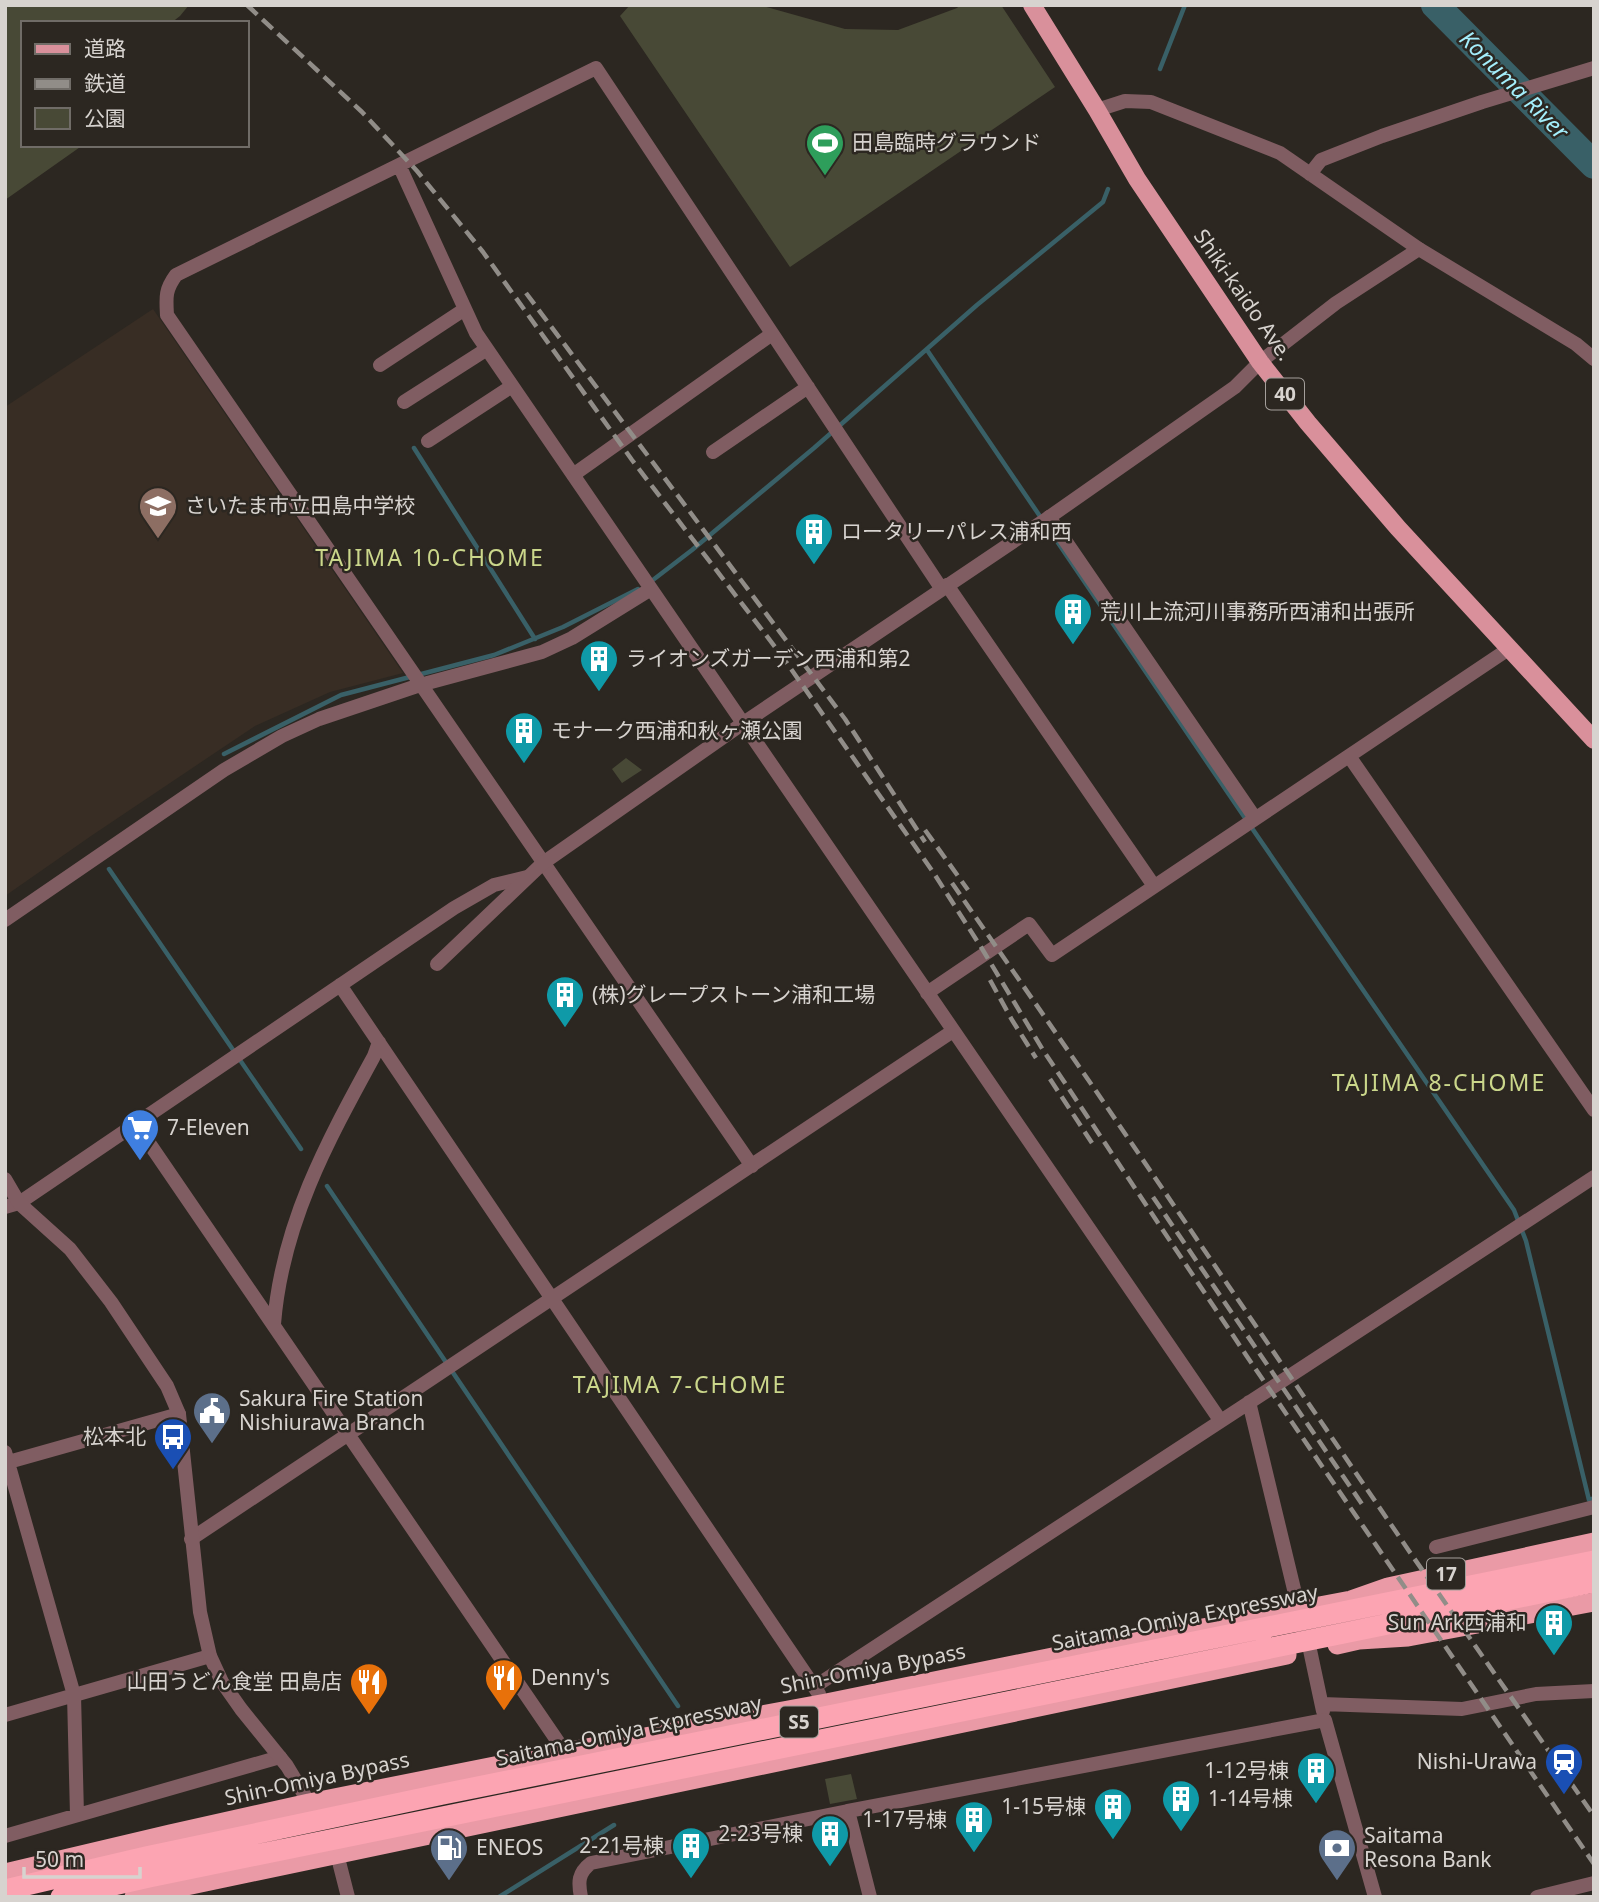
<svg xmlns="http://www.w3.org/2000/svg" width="1599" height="1902" font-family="'Noto Sans','Noto Sans JP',sans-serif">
	<rect width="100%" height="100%" fill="#2c2721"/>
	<path fill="#382d24" d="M153,309L403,673L330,692L255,726L91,836L5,896V407Z"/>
	<path fill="#484936" d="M5,5H189L180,16L171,23H23V145H83L5,200Z
		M630,5H759L845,29L898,30L957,8L960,5H1001L1055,87L790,267L620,16Z
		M626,758L642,770L622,783L612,769Z
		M851,1774L857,1799L830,1804L825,1779Z"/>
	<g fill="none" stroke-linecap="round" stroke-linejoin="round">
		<path stroke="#396067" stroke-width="4.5" d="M1160,69L1185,5
			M927,350L1245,818L1514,1210L1526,1241L1589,1500L1594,1498
			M414,448L535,639
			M649,583L692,550L814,448L977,305L1103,202L1108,189
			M224,754L341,695L494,655L563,627L638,589
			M109,869L301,1149
			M327,1186L678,1706
			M499,1897L614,1825"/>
		<path stroke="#396067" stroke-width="28" d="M1435,5L1594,165"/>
		<path stroke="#805d62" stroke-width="14" d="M399,165L476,333L1220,1420
			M1260,362L1336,303L1419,249
			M380,365L465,309
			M404,402L487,349
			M428,441L512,386
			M713,452L808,387
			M573,475L772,334
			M1049,517L1255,818
			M947,585L1154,886
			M1349,756L1594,1110
			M5,920L224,770L282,736L319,719L420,685L542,652L572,638L651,589
			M340,985L819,1694
			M927,993L1029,924L1052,955L1510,648
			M136,1124L565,1752
			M752,1166L167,315C166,297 165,290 176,275L596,68L941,588
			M5,1207L19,1203L454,908L494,885L527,877
			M274,1324C282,1224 327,1142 374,1056L379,1042
			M1249,1402L1299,1610
			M5,1452L74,1695L77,1815
			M5,1463L179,1414
			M191,1539L953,1031
			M1436,1547L1594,1507
			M1310,1650L1323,1711
			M814,1687L1594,1177
			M1322,1704L1462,1709L1536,1694L1594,1691
			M5,1715L210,1656
			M5,1836L280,1757
			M581,1897C578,1882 578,1873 591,1863L848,1811
			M1537,1897L1594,1883"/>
		<path stroke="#805d62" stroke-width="14" d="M1097,110L1125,101L1151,102L1280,153L1419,249L1576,344L1594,359
			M1310,174L1321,160L1382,136L1482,102L1594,68
			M437,964L543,863L742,724L1048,518L1235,387L1260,362
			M5,1179L19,1203L70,1249L111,1302L167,1386L179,1414L200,1612L210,1656L222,1682L241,1709L287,1766L314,1811
			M334,1847L337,1854L348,1897
			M870,1897L848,1811L1325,1720L1375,1897"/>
		<path stroke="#d9909b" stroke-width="18" d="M1032,5L1097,110L1137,179L1260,362L1308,423L1398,528L1594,740"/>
		<path stroke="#ea9aa6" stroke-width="19" d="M1337,1645L1359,1640L1408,1637L1594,1602
			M5,1873L170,1834L309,1803L565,1752L826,1703L1097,1648L1351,1600L1388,1587L1594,1542
			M134,1897L1287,1655"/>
		<path stroke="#fca4b2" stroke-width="21" d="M5,1890L146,1857L443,1794L1594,1561
			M61,1897L149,1877L1594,1582"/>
		<path stroke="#918d88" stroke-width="4.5" stroke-dasharray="14 7" stroke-linecap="butt" d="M247,5L362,112L417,171L483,252L632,460L782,656L933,872L981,947L1043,1050L1246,1355L1594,1864
			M526,293L845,719L925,842
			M925,830L968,890
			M952,883L1096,1091L1409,1551L1594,1816
			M990,980L1012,1020L1036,1058
			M1050,1079L1092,1143
			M1153,1197L1364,1507"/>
	</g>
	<defs>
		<symbol id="stadium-pin" viewBox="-11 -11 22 30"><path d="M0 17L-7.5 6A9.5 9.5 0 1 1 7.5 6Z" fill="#2e9e5b" stroke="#2c2721"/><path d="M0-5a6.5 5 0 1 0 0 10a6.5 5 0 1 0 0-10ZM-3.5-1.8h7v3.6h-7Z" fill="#fff"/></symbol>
		<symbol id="school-pin" viewBox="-11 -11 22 30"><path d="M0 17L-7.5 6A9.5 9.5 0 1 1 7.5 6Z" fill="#8d6e63" stroke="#2c2721"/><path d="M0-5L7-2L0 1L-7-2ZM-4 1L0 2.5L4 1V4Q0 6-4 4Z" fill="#fff"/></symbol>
		<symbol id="building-pin" viewBox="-11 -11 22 30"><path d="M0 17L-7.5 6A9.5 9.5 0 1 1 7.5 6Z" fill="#0f9aa8" stroke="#2c2721"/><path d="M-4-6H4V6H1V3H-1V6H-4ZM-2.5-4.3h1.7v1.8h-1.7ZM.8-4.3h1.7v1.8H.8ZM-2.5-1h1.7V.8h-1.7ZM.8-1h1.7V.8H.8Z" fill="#fff"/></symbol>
		<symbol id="supermarket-pin" viewBox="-11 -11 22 30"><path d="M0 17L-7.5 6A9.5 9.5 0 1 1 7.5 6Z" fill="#3f7fe0" stroke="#2c2721"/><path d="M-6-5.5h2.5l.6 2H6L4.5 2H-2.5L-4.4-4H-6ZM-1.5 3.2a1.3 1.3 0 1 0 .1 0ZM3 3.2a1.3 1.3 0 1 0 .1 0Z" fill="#fff"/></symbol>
		<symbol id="civic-pin" viewBox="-11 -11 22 30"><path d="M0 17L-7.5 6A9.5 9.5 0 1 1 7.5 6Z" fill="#5c6f8a" stroke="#2c2721"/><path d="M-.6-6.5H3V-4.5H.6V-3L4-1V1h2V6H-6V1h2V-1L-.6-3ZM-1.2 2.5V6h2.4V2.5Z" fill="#fff"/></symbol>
		<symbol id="bus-pin" viewBox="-11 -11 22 30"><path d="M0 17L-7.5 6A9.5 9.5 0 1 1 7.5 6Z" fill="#1a4fb4" stroke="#2c2721"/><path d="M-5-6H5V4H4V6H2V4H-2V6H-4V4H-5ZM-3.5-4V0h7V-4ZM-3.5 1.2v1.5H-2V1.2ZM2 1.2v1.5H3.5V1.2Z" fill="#fff"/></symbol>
		<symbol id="restaurant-pin" viewBox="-11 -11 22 30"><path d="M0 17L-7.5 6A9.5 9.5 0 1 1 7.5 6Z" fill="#e8710a" stroke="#2c2721"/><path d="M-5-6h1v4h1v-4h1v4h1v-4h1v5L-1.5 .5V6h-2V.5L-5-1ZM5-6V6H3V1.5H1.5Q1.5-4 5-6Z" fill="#fff"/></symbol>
		<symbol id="station-pin" viewBox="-11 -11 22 30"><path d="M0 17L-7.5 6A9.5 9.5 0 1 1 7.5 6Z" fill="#1a4fb4" stroke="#2c2721"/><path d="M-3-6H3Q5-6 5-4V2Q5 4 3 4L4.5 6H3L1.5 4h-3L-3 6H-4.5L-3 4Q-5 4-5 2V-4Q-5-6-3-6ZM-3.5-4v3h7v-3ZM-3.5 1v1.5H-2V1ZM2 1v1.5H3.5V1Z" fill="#fff"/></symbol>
		<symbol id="fuel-pin" viewBox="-11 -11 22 30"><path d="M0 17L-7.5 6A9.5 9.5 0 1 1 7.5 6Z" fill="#5c6f8a" stroke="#2c2721"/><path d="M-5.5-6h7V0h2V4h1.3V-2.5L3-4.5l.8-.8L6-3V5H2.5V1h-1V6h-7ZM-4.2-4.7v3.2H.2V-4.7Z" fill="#fff"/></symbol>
		<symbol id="bank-pin" viewBox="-11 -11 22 30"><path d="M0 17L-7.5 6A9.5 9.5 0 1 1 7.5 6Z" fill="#5c6f8a" stroke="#2c2721"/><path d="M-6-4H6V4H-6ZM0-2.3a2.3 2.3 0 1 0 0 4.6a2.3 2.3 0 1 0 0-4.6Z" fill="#fff"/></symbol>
	</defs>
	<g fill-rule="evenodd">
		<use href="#stadium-pin" x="803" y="121" width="44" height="60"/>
		<use href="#school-pin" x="136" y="484" width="44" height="60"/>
		<use href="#building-pin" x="792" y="510" width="44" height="60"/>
		<use href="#building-pin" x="1051" y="590" width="44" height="60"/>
		<use href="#building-pin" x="577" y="637" width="44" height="60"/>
		<use href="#building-pin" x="502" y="709" width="44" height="60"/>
		<use href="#building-pin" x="543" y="973" width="44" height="60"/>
		<use href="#supermarket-pin" x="118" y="1106" width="44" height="60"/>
		<use href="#civic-pin" x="190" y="1389" width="44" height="60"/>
		<use href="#bus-pin" x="151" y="1415" width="44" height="60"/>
		<use href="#building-pin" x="1532" y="1601" width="44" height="60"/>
		<use href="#restaurant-pin" x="482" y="1656" width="44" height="60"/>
		<use href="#restaurant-pin" x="347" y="1660" width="44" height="60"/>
		<use href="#station-pin" x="1542" y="1740" width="44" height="60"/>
		<use href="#building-pin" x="1294" y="1749" width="44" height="60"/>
		<use href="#building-pin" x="1159" y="1777" width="44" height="60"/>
		<use href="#building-pin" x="1091" y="1785" width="44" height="60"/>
		<use href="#building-pin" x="952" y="1798" width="44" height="60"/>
		<use href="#building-pin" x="808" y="1812" width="44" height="60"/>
		<use href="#building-pin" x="669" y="1824" width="44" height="60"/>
		<use href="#fuel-pin" x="427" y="1826" width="44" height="60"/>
		<use href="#bank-pin" x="1315" y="1826" width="44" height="60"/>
	</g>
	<g text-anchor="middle" stroke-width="5" stroke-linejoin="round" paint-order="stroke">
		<g fill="#2c2721" stroke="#a49f9b" stroke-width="2">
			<rect x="1266" y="378.5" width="38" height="31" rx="5"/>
			<rect x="1427" y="1558.5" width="38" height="31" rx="5"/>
			<rect x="780" y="1706.5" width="38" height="31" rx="5"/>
		</g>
		<g font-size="19" font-weight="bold" fill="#d7d3cf">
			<text x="1285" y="401">40</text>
			<text x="1446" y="1581">17</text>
			<text x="799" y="1729">S5</text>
		</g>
		<g font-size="21" fill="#d7d3cf" stroke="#2c2721" text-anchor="start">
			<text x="852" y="150">田島臨時グラウンド</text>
			<text x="185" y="513">さいたま市立田島中学校</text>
			<text x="841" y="539">ロータリーパレス浦和西</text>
			<text x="1100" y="619">荒川上流河川事務所西浦和出張所</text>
			<text x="626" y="666">ライオンズガーデン西浦和第2</text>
			<text x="551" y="738">モナーク西浦和秋ヶ瀬公園</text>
			<text x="592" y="1002">(株)グレープストーン浦和工場</text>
			<text x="167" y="1135">7-Eleven</text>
			<text x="239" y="1406">Sakura Fire Station<tspan x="239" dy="24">Nishiurawa Branch</tspan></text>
			<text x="146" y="1444" text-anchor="end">松本北</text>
			<text x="1527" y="1630" text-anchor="end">Sun Ark西浦和</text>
			<text x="531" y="1685">Denny's</text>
			<text x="342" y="1689" text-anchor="end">山田うどん食堂 田島店</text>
			<text x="1537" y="1769" text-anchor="end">Nishi-Urawa</text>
			<text x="1289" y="1778" text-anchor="end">1-12号棟</text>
			<text x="1208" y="1806">1-14号棟</text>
			<text x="1086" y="1814" text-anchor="end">1-15号棟</text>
			<text x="947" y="1827" text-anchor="end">1-17号棟</text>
			<text x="803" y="1841" text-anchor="end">2-23号棟</text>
			<text x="1364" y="1843">Saitama<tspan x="1364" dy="24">Resona Bank</tspan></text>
			<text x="664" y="1853" text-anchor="end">2-21号棟</text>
			<text x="476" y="1855">ENEOS</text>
		</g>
		<g font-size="21" fill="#d7d3cf" stroke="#2c2721">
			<text transform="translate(1243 295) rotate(55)" y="7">Shiki-kaido Ave.</text>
			<text transform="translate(1185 1618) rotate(-11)" y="7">Saitama-Omiya Expressway</text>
			<text transform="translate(873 1669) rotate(-11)" y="7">Shin-Omiya Bypass</text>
			<text transform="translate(629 1731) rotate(-12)" y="7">Saitama-Omiya Expressway</text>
			<text transform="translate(317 1779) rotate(-12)" y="7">Shin-Omiya Bypass</text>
		</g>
		<g font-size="23" font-style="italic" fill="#a4eefb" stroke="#2c2721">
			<text transform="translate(1514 85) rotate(45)" y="8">Konuma River</text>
		</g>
		<g font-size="23" letter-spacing="2" fill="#cbd78b" stroke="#2c2721">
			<text x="430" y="566">TAJIMA 10-CHOME</text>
			<text x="1439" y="1091">TAJIMA 8-CHOME</text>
			<text x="680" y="1393">TAJIMA 7-CHOME</text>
		</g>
	</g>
	<rect width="1599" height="1902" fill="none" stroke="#d7d3cf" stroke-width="14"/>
	<rect x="21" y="21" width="228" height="126" fill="#2c2721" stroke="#706c67" stroke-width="2"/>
	<rect x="35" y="44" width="35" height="10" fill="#d9909b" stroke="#706c67" stroke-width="2"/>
	<text x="84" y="56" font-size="21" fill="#d7d3cf">道路</text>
	<rect x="35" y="79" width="35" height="10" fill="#918d88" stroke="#706c67" stroke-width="2"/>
	<text x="84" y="91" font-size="21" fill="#d7d3cf">鉄道</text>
	<rect x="35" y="108" width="35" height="21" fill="#484936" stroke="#706c67" stroke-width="2"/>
	<text x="84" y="126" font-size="21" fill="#d7d3cf">公園</text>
	<path d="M24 1867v10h116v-10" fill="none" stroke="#d7d3cf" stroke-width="3.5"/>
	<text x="35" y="1867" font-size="21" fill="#d7d3cf" stroke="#2c2721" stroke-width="5" paint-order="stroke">50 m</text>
</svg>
